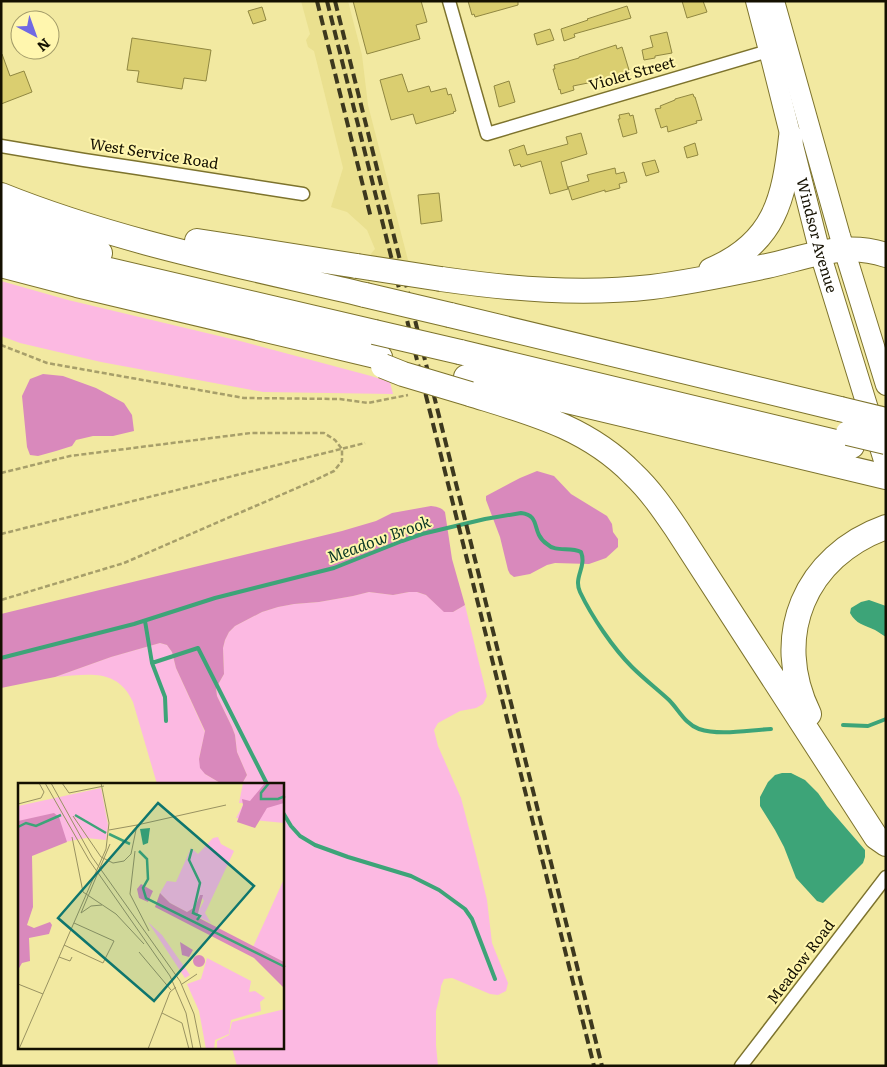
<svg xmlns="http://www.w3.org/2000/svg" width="887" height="1067" font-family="Literata,serif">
	<rect width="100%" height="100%" fill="#f2e9a1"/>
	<path fill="#eae08f" d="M301,1H348L362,55L368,105L409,264L369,258L370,255L375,249L367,230L347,212L331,207L343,168L314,51L308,47L306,40L310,34Z"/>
	<path fill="#fcb9e2" d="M1,281L68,300L240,341L371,376L390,382L393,394L263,392L101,362L20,343L1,336Z
		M369,592L393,595L409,592H417L426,595L445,612H453L465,605L487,696L483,704L476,708L460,711L438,723L434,730L438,746L461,798L476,855L487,900L492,943L508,983L506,991L498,995L490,994L452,978L444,979L441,986L440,995L436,1011V1045L438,1066H237L232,1048H282V784H238L243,782L247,775L237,752L235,735L232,727L217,696L216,688L224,674L223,648L225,640L229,632L235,626L262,612L278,607L294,604L319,602L353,596Z
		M160,643L167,645L172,652L176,668L205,732L199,759L205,774L222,784H157L133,702C117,667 87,675 55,677L111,657Z"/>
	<path fill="#d989bc" d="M43,374L63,376L96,388L124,403L132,415L134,431L113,436H93L76,440L72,446L56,451L38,456L30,455L27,447L22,396L30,379Z
		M537,471L554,476L571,494L607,516L612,524L613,532L618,539V547L606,558L589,564L555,563L547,565L530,574L514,577L510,574L508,570L500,537L486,500V496L520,478Z
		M431,506C437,507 441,507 445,512L452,559L465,605L453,612H444L426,595L417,592H409L393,595L369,592L353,596L319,602L294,604L278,607L262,612L235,626L229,632L225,640L223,648L224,674L216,688L217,696L232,727L235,735L237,752L247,775L243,782L238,784H222L205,774L200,768L199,759L205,731L176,668L172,652L167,645L160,643L111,657L55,677L1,688V614L342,531L376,521L392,513Z"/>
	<path fill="#3da478" d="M869,600L886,606V637C882,635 879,632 875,630C864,625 856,624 850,613L851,608L861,602Z
		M782,773H791L805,780L818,793L827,806L865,850V857L863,863L823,903L817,901L796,878L784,847L775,830L760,806V797L768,782L775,775Z"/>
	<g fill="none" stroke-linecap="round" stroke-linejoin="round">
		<path stroke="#3da478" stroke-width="4" d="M145,621L152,663L198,648L267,784
			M1,658L134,624L215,598L334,568L402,541L422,534L485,519L521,513C537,515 534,525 539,535C541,539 544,542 547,544C556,553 570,546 581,552C587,567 573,577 580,592C592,617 613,648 632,667C644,679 657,689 669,700C679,710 685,724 699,729C720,736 749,730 771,729
			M152,663L165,697L166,721
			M843,725L868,726L886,719
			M282,811L291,826L300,836L315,845L348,857L411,876L439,890L465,909L472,919L495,979"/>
	</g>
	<path fill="#dace70" stroke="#908741" d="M353,1H421L427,22L416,25L420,39L367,54Z
		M468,1H518V5L475,17L474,14L472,15Z
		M682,1H703L707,12L687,18Z
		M627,6L631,18L574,34L575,37L564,41L561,29L588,20L587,19Z
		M262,7L266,20L253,24L248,11Z
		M550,29L554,40L537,45L534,34Z
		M667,32L672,53L655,56V58L644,60L642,50L653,47L650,36Z
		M132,38L211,50L206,81L184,78L182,89L137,82L139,71L127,70Z
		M616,45L617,49L622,47L629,70H628L629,74L615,78V76L593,83V82L573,86L574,90L561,94L560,89L559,90L553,69H555L554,65L579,58V57Z
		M1,54H2L10,76L24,71L32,92L1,104Z
		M402,74L408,92L429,86L431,92L446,88L448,95L451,94L456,111L453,112L454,113L416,124L413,114L391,120L380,80Z
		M509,81L515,102L499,107L494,86Z
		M693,94L694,97H695L702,120L696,121L697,123L668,132L667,126L661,128L655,109L661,108L660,106L675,100V99Z
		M629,113L630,116L633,115L637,133L623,137L618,119H620L619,115Z
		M581,133L587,154L561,162L568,189L550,194L541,161L521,167L520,164L514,166L509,150L524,145L527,155L568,144L566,137Z
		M695,143L698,155L687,158L684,147Z
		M655,160L659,172L646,176L642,163Z
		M615,168L616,174L624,172L627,182L619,184L620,188L605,192V190L572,200L568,187L589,181L587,175Z
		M439,193L442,221L421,224L418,195Z"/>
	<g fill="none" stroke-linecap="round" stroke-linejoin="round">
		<defs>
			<path id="street" d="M449,1L487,134L775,49
				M1,146L84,160L137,168L303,194
				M741,1066L886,877"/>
			<g id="primary">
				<path id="s1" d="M756,1L772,62L820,253L886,467"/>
				<path d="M774,1L840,236L886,385"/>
			</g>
			<path id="highway" d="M1,195C118,242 243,266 365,295
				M1,219L56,239L100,253
				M197,241L357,266
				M1,242L58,258L374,332
				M1,265L77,285L380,357
				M711,270C775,243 784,199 791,137
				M441,279C511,289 581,295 652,287C691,282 729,274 767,266C808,257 844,241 886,255
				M450,315L840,409
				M460,352L852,446
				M466,377L886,477
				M470,394C531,413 587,427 633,474C650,490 663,509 676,528L876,837L886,844
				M809,714C771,636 805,556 886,527"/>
		</defs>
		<use href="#street" stroke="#7d732d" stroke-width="15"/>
		<use href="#primary" stroke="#7d732d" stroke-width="22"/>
		<use href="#highway" stroke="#7d732d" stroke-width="26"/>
		<path stroke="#a79f6a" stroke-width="2.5" stroke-dasharray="5 2.5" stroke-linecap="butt" d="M1,345L47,363L244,398L340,399L368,403L408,395
			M1,473L70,456L251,433H324L335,440L342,449V461L334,471L313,481L124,563L1,600
			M1,534L365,443"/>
		<use href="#street" stroke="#fff" stroke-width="12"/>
		<use href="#primary" stroke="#fff" stroke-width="20"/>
		<use href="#highway" stroke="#fff" stroke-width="24"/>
		<path stroke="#3d381e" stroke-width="4" stroke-dasharray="10 5" stroke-linecap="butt" d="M317,1L371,218
			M327,1L594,1066
			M335,1L602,1066"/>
		<defs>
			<path id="highway-bridge" d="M357,266L441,279
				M365,295L450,315
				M374,332L460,352
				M383,366L403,374L470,394
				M840,409L886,420
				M848,433L886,442"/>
		</defs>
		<use href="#highway-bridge" stroke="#7d732d" stroke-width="26" stroke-linecap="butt"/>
		<use href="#highway-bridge" stroke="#fff" stroke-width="24"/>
	</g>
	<g text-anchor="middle" stroke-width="4" stroke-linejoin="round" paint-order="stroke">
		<g font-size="15" fill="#141000" stroke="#fff6ae">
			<text transform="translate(632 74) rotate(-16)" y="5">Violet Street</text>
			<text transform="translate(154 154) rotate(9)" y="5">West Service Road</text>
			<text dy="5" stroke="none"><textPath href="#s1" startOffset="242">Windsor Avenue</textPath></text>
			<text transform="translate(801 962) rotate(-53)" y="5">Meadow Road</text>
		</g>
		<g font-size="16" font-style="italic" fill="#0a3725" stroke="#fff6ae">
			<text transform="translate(379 539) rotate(-20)" y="6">Meadow Brook</text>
		</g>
	</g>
	<g transform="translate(18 783)">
		<rect width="266" height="266" fill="#f2e9a1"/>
		<path d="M225,0H266V40L218,35L226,20H221ZM83,5L90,42L88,57L68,55L4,67L0,152V23ZM200,54L203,61L216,68L187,130L193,140L178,133L186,118L182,112L177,124L169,129L152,120L142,110L149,98L158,99L173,65L180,71L195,55ZM266,96V179L235,164ZM130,139L144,152L172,192L167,195ZM189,175L233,198L231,209L237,208L247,215L242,219L243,228L213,237L211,251L197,257L196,266H188L181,228L169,201L183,196ZM267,226L266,266H199V258L211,252L214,239Z" fill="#fcb9e2"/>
		<path d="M247,0H266V20L249,25L237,45L219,39L225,22L224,16L232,18ZM36,30L41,34L49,59L14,73L15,124L9,142L16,145L32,139L34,142L31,151L11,155L12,178L4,180L0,187V38ZM123,101L135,108L130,119L121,115L119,106ZM142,110L152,120L169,129L177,124L182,112H185L179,134L266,179V205L236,175L137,124ZM162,159L175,167L171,174L164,172ZM175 178a6 6 0 1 1 12 0a6 6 0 1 1-12 0Z" fill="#d989bc"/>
		<path d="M132,45L130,60L125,62L122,46Z" fill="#3da478"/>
		<path fill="none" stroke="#3da478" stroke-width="2.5" d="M251,0L243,10V16H260L267,13M57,32L88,50M0,44L8,40L18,43L43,32M91,51L112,61M174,66L171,77L182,100L175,130L182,133L179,137M121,68L129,76L130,96L125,105L128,115L267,184"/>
		<path fill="none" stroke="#999261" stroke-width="1" d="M27,0L71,77L152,193L168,230L175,266M33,0L74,74L162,198L176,231L183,266M44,0L51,10L86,3M0,21L23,15L26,9L21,0M55,33L83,74L95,80L106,78L113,71L119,42M119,42L208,22M91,47L119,42M54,54L65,109L98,131L126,161M117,68L112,111L131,148M63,130L92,61M63,130L73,123L84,122M46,162L85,180L96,158L56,140M121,169L153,207M41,174L52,178L54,174M0,201L25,211M164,201L179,191M144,230L164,240L171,266M1,266L88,66L91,40L83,0M130,266L152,209L158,204"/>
		<path fill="#0f766e" fill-opacity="0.15" stroke="#0f766e" stroke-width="2.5" d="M140,20L236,103L136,218L40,135Z"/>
		<rect width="266" height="266" fill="none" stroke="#141000" stroke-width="2.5"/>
	</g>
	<rect width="887" height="1067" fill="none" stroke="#141000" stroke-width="5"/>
	<g transform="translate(35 35) rotate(139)"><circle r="24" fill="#fff6ae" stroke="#a19a68"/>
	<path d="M0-4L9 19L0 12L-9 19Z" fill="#7069e3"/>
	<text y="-8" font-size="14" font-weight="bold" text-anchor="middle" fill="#141000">N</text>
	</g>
</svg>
